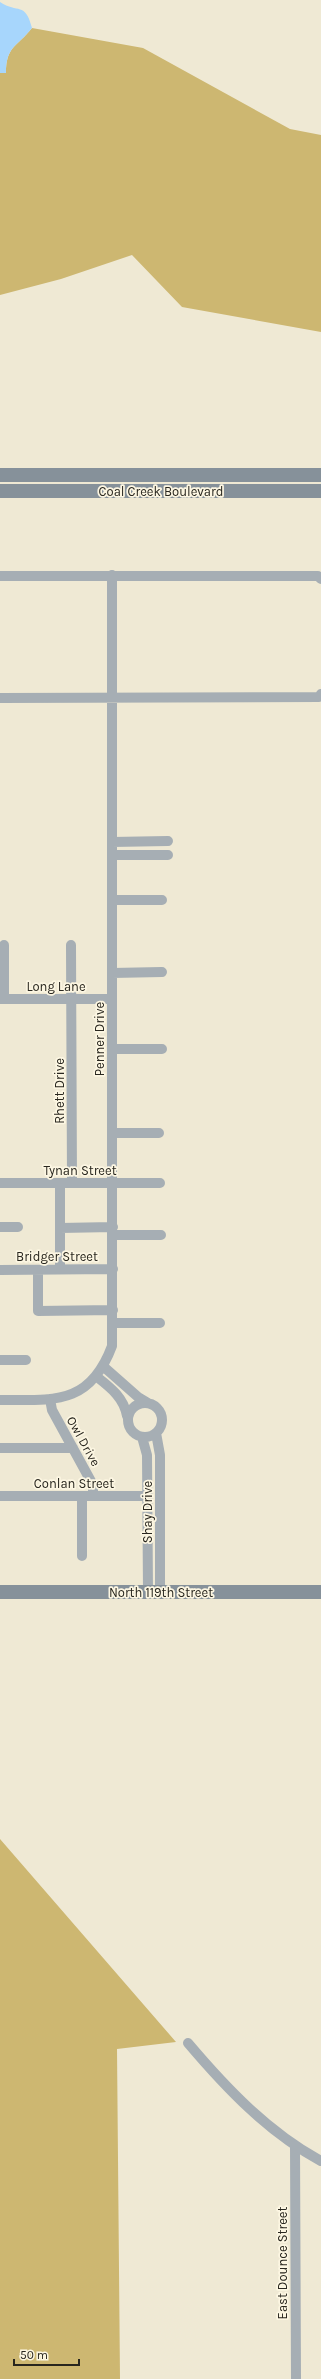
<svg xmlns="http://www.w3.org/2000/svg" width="321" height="2379" font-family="Karla,sans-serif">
	<rect width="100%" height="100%" fill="#efe9d4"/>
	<path fill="#cdb771" d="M32,28L143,48L290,129L321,135V332L182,307L132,255L61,279L0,295V73H6C6,46 17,47 32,28Z
		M0,1839L176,2042L117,2049L120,2379H0Z"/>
	<path fill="#a7d6fc" d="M0,2C18,14 25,1 32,28C17,47 6,46 6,73H0Z"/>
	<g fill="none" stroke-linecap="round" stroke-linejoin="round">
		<path stroke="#a6aeb4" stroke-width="10" d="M0,576H318L321,579
			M0,698L319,697L321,694
			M112,842L168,841
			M112,855H168
			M112,900H162
			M4,945V999
			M71,945L72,1183
			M112,973L162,972
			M0,999H112
			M112,1049H162
			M113,1133H159
			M0,1183H160
			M0,1227H18
			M60,1228L113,1227
			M113,1235H161
			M60,1269V1183
			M0,1270L113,1269
			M38,1270V1311L113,1310
			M113,1323H160
			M0,1360H26
			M104,1367L138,1397L148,1403
			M97,1377C111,1388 124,1398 127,1416
			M50,1399L52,1410L93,1485V1496
			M0,1400C55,1400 90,1405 112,1346V575
			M128 1420a17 17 0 1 1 34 0a17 17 0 1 1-34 0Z
			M156,1433L160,1455V1592
			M142,1437L147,1455L148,1592
			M0,1448H73
			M0,1496H148
			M82,1496V1556
			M188,2043C227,2089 268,2132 321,2161
			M295,2146L296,2379"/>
		<path stroke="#86919a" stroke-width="14" d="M0,475H321
			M0,491H321
			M0,1592H321"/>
	</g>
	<g text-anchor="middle" stroke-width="3.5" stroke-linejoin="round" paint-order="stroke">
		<g font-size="13" fill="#28261e" stroke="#fcf6e2">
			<text x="161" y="496">Coal Creek Boulevard</text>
			<text x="56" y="991">Long Lane</text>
			<text transform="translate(99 1039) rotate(-90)" y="5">Penner Drive</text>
			<text transform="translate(59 1091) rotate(-90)" y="5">Rhett Drive</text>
			<text x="80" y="1175">Tynan Street</text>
			<text x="57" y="1261">Bridger Street</text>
			<text transform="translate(84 1441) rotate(61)" y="5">Owl Drive</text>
			<text x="74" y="1488">Conlan Street</text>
			<text transform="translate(147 1512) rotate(-90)" y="5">Shay Drive</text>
			<text x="161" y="1597">North 119th Street</text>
			<text transform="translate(282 2263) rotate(-90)" y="5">East Dounce Street</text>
		</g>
	</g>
	<path d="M14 2359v6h65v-6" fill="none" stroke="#28261e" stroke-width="2"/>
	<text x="20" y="2359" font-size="12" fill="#28261e" stroke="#fcf6e2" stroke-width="3" paint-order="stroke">50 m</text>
</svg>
